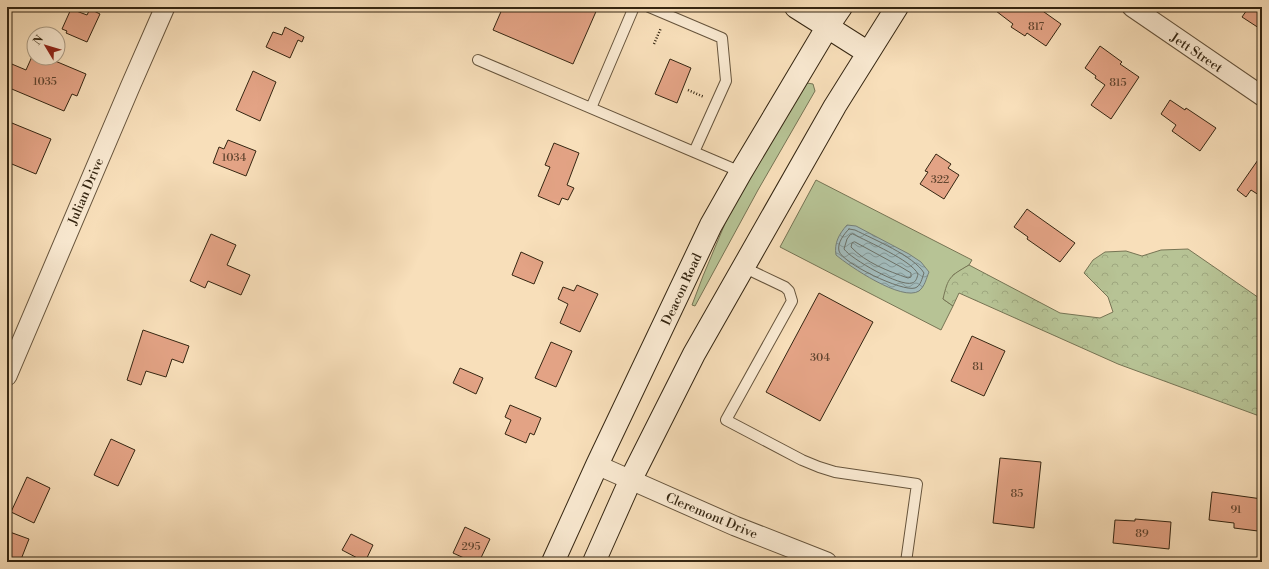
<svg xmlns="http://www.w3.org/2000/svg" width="1269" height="569" font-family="'Libre Bodoni',serif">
	<defs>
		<pattern id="forest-crowns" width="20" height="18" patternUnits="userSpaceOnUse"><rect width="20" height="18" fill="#b7c395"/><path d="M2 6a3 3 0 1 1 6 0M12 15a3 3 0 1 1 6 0" fill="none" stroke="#9ea77f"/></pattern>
		<pattern id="water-waves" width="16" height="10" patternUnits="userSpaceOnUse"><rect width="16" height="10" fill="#a2baba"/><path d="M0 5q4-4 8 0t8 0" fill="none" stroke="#859796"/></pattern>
	</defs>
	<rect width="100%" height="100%" fill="#f8dfba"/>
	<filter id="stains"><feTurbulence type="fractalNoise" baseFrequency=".005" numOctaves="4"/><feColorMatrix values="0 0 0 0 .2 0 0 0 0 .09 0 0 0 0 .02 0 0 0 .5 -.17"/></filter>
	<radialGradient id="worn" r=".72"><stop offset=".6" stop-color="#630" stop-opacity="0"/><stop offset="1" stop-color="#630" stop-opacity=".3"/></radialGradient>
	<path fill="#b7c395" stroke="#767454" d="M807,83L813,84L815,91L758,190L695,306L692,305L703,276L729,214L804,86Z
		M816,180L972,260L969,265L953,275L943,299L953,306L941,330L780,247Z"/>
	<path fill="url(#forest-crowns)" stroke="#767454" d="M1188,249L1262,300V417L1118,364L959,293L953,306L943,299C948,277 950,276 969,265L1060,313L1100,318L1113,312L1108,297L1084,273L1093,260L1105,252L1126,251L1142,256L1161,250Z"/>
	<path fill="url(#water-waves)" stroke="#767f77" d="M847,225L856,226L909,254L921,262L929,272C926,279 925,286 919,291C902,302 849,266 836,255C834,243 839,234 847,225Z"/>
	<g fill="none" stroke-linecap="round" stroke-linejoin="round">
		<path stroke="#6c7066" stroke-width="1" d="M849,229L855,230C873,239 914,256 924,273C922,278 921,286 915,288C902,292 842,263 839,251C837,243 844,234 849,229Z
			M853,234C868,242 911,260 918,274C917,278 916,282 912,283C900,287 851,259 844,249L847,239L850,235Z
			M855,242L901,267L911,273V277L908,278C888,271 866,263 851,247L852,243Z"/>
	</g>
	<path fill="#e3a385" stroke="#352612" d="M503,7H598L573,64L493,30Z
		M999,7H1037L1061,24L1046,46L1027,33L1025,36L1011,27L1013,24L996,11Z
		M1249,7H1262V30L1242,17Z
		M71,9L87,15L90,9L100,14L87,42L66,33L67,31L62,29Z
		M285,27L304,37L302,42L298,40L290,58L266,47L273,32L282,35Z
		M1100,46L1122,62L1120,64L1139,77L1111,119L1091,105L1105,85L1095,78L1096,76L1085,68Z
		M34,52V58H48L86,74L77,96L72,94L64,111L7,87V62L26,70Z
		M670,59L691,68L677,103L655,94Z
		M253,71L276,82L260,121L236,110Z
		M1170,100L1185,110L1186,108L1216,128L1200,151L1172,131L1176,125L1161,114Z
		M7,121L51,139L36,174L7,162Z
		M228,140L256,151L246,176L213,163L219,147L224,149Z
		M554,143L579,153L567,185L574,188L568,200L562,198L559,205L538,196L550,167L545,165Z
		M936,154L951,164L948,168L959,175L944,199L920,184L928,172L925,171Z
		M1260,157L1262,159V197L1251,190L1246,197L1237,190Z
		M1027,209L1075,243L1060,262L1027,239L1028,237L1014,227Z
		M211,234L236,245L227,265L250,275L241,295L208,281L205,288L190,281Z
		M521,252L543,262L534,284L512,275Z
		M577,285L598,294L580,332L560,323L568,304L558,299L563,287L574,291Z
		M819,293L873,322L820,421L766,392Z
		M143,330L189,346L183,363L172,359L166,377L146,371L141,385L127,380Z
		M972,336L1005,351L984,396L951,381Z
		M551,342L572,351L556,387L535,378Z
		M460,368L483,378L476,394L453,383Z
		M510,405L541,418L534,435L530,433L526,443L505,434L511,420L505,417Z
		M111,439L135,450L118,486L94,475Z
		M1000,458L1041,462L1034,528L993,523Z
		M27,477L50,488L34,523L11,512Z
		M1212,492L1262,499V527L1259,526L1258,531L1234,528V523L1209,520Z
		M1135,519L1171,522L1169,549L1113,543L1115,520L1135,521Z
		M465,527L490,539L479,562H462L464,558L453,553Z
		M7,531L29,539L20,562H7Z
		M351,534L373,545L365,562L342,550Z"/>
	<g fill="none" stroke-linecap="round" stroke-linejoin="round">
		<defs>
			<path id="lane" d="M649,7L722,38L726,81L694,152
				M478,60L741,172
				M591,108L634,7
				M743,267L785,287L789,291L792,301L726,420L802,460L819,467L835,472L917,484L906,562"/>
			<path id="street" d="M1132,7L1262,96
				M7,376L130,87L165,7
				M597,465L735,526L827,562"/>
			<path id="secondary" d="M796,7L867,52
				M553,562L597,465L711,225L741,172L828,26L841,7
				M594,562L630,481L694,354L835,106L897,7"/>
		</defs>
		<use href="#lane" stroke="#66543c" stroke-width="12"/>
		<use href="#street" stroke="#66543c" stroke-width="21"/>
		<use href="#secondary" stroke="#352612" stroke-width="24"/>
		<path stroke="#352612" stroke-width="2.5" stroke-dasharray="1 2" stroke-linecap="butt" d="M654,44L661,28
			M688,90L704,97"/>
		<use href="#lane" stroke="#faead2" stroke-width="10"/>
		<use href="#street" stroke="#faead2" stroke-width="19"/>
		<use href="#secondary" stroke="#faead2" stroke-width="22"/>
	</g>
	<g text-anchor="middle" stroke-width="3" stroke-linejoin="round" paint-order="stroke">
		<g font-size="11" fill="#60452f">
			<text x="1036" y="30">817</text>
			<text x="45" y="85">1035</text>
			<text x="1118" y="86">815</text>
			<text x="234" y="161">1034</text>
			<text x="940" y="183">322</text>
			<text x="820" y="361">304</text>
			<text x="978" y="370">81</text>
			<text x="1017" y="497">85</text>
			<text x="1236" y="513">91</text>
			<text x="1142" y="537">89</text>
			<text x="471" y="550">295</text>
		</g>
		<g font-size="13" fill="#352612" stroke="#faead2">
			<text transform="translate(1197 52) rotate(34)" y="5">Jett Street</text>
			<text transform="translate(85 191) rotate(-67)" y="5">Julian Drive</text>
			<text transform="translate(681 289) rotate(-65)" y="5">Deacon Road</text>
			<text transform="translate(712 515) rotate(23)" y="5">Cleremont Drive</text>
		</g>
	</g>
	<rect width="1269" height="569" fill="none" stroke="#f8dfba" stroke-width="24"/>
	<rect x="8" y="8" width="1253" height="553" fill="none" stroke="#352612" stroke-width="2"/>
	<rect x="12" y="12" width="1245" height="545" fill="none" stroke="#352612"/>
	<g transform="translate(46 46) rotate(308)"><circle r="19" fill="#faead2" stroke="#ab9c85"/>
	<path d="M0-3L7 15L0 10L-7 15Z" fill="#8f2418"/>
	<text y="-6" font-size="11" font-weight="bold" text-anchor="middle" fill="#352612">N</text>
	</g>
	<rect width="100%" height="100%" filter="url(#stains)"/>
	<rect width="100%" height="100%" fill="url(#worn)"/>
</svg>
